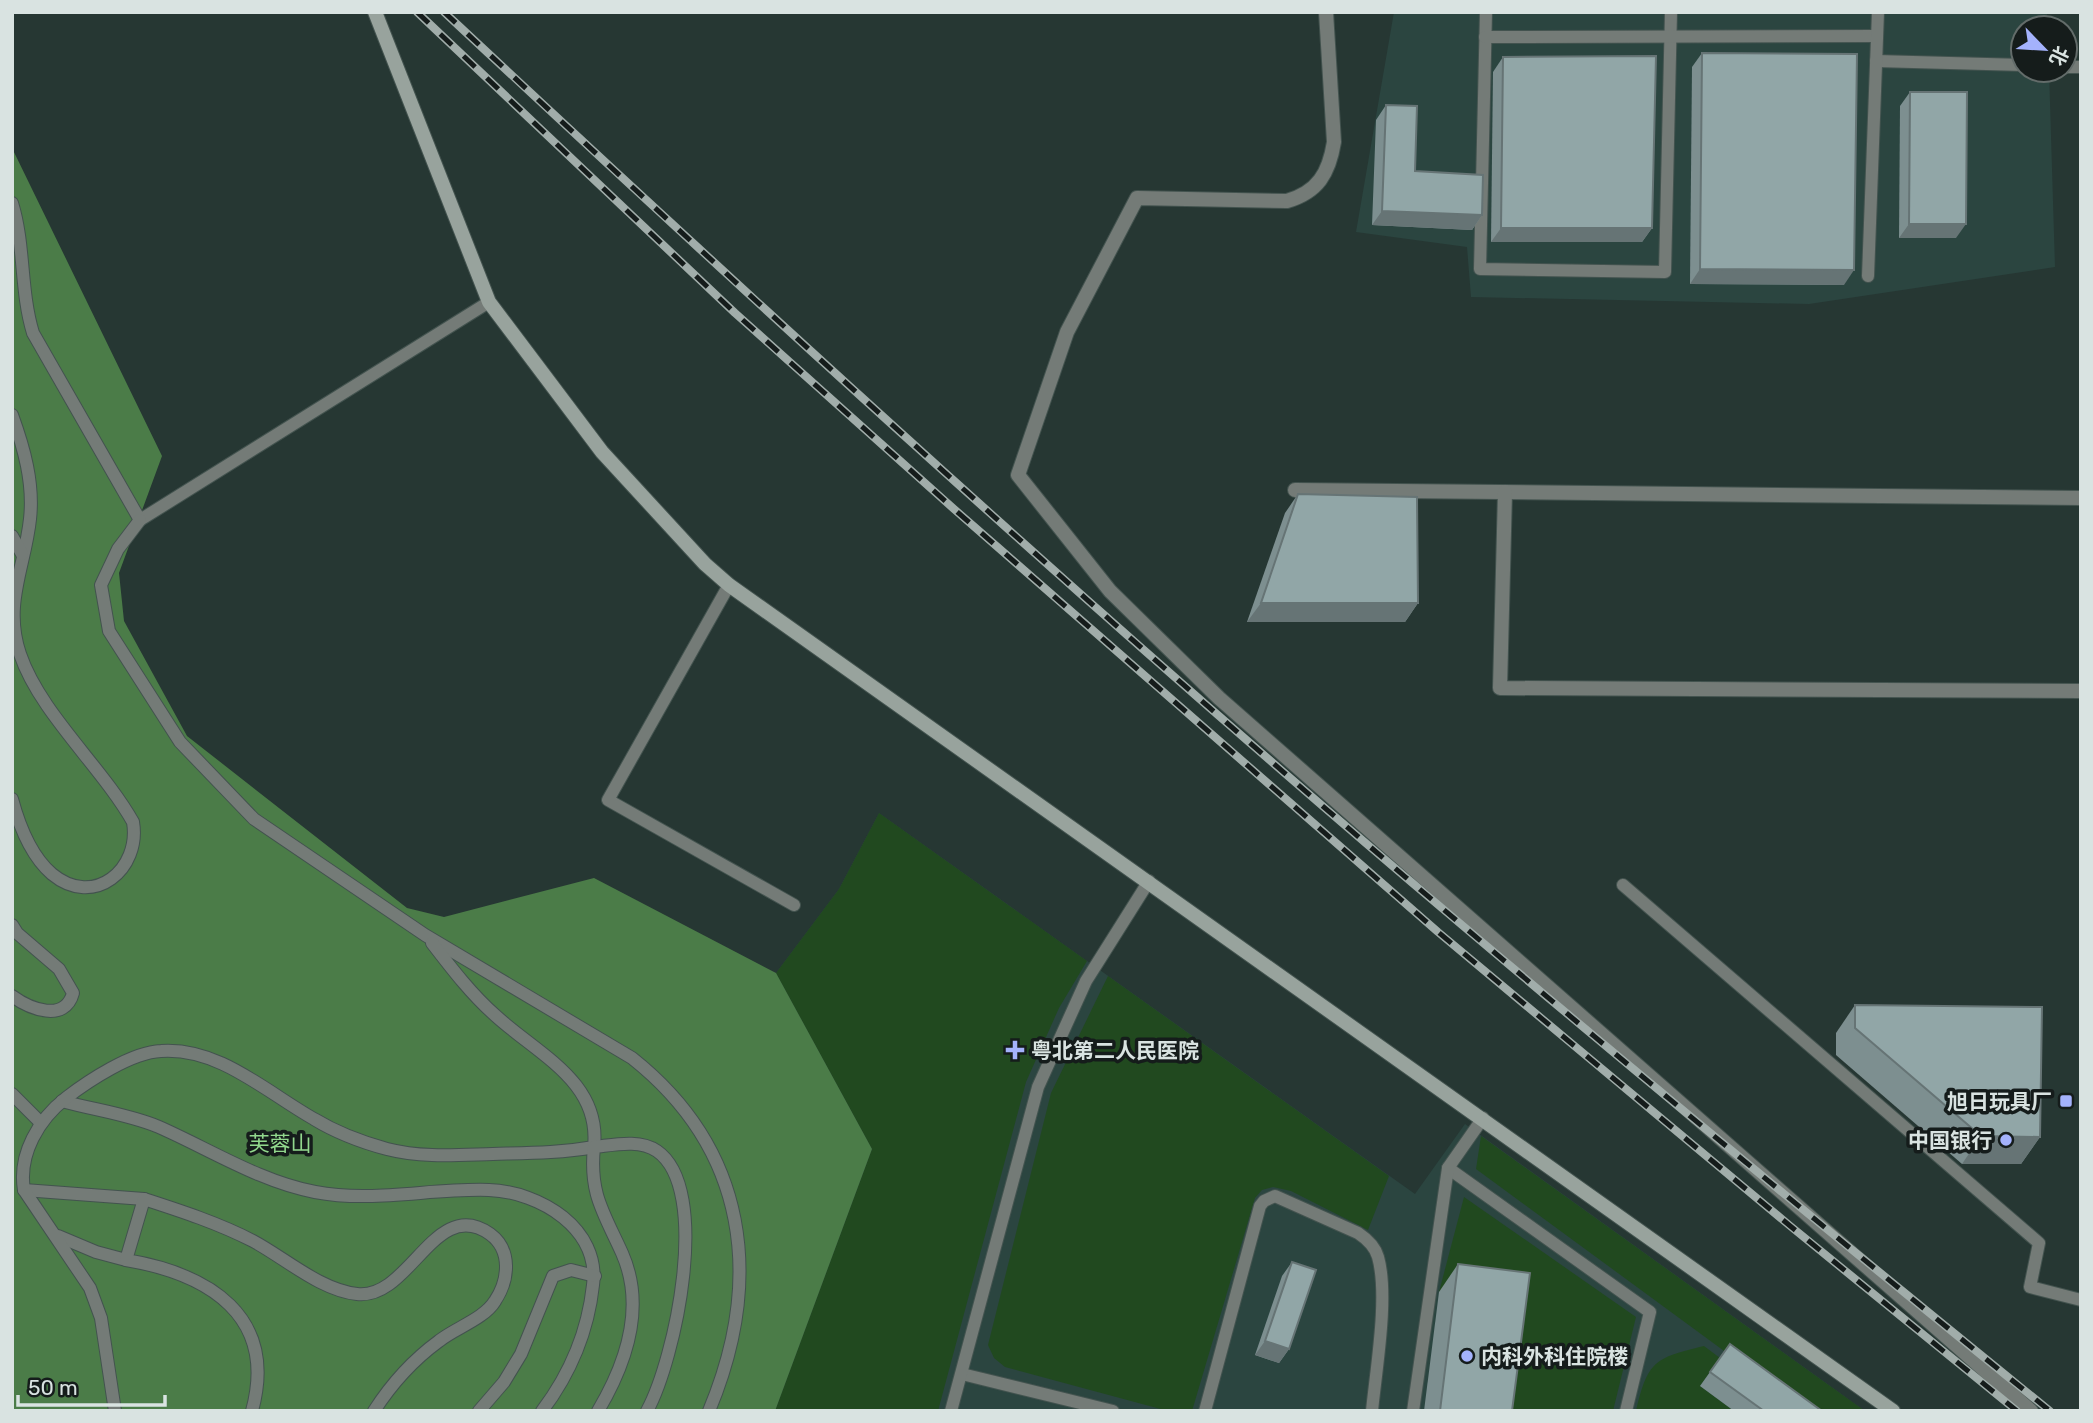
<svg xmlns="http://www.w3.org/2000/svg" width="2093" height="1423" viewBox="0 0 2093 1423" font-family="Rubik,'Noto Sans SC',sans-serif">
<style>
.built{fill:#2b4540}
.green{fill:#21491f}
.forest{fill:#4b7c48}
.lines{fill:none;stroke-linecap:round;stroke-linejoin:round}
.lane-casing{stroke:#43534f;stroke-width:14}
.street-casing{stroke:#43534f;stroke-width:16}
.secondary-casing{stroke:#43534f;stroke-width:16}
.lane{stroke:#747b77;stroke-width:12}
.street{stroke:#747b77;stroke-width:14}
.secondary{stroke:#98a39d;stroke-width:14}
.rail-casing{stroke:#a1adaa;stroke-width:8}
.rail{stroke:#151c1b;stroke-width:5;stroke-dasharray:16;stroke-linecap:butt}
.wall{fill:#7d8f90}
.shaded-wall{fill:#667475}
.building{fill:#91a6a7;stroke:#667475;stroke-width:2}
.poi-dot{fill:#a4b2fc;stroke:#151c1b;stroke-width:2.5}
.labels{text-anchor:middle;dominant-baseline:central;stroke-width:7;stroke-linejoin:round;paint-order:stroke}
.poi-label{font-size:21px;font-weight:bold;fill:#d9e3e1;stroke:#151c1b;text-anchor:start}
.park-label{font-size:21px;fill:#92d88d;stroke:#151c1b}
</style>
<rect width="100%" height="100%" fill="#263733"/>
<g class="built">
<path d="M1394,12h653v16h-24v42h26l6,197 -246,37 -338,-7 -4,-50 -111,-15z"/>
<path d="M879,813l536,381 50,-70 400,287h-1090l97,-262 -96,-176 63,-84z"/>
</g>
<g class="green">
<path d="M879,813l208,148 -28,47 -33,74 -88,329h-163l97,-262 -96,-176 63,-84z"/>
<path d="M1108,976l281,200 -21,54 -77,-39 -18,-4 -11,3 -7,8 -63,213h-24l-163,-44 -11,-9 -6,-13 63,-252z"/>
<path d="M1481,1136l384,275h-59l-330,-242z"/>
<path d="M1464,1197l172,120 -23,94h-116l-58,-119z"/>
<path d="M1704,1346l16,12 -20,28 34,25h-98c12,-50 18,-53 68,-65z"/>
</g>
<path class="forest" d="M12,148l150,308 -43,117 5,48 63,115 220,172 37,9 150,-39 182,95 96,176 -97,262h-763z"/>
<g class="lines">
<defs>
<g id="lane">
<path d="M1486,12l-6,257 185,3 6,-260"/>
<path d="M1485,37l392,-1"/>
<path d="M1876,61l147,4"/>
<path d="M2065,67h16"/>
<path d="M12,203c13,42 8,87 21,130l107,187 349,-218"/>
<path d="M1868,276l10,-264"/>
<path d="M12,415c12,33 22,68 18,104 -5,48 -27,85 -10,135 20,59 82,113 113,168 8,47 -39,87 -81,52 -21,-18 -33,-49 -40,-75"/>
<path d="M140,520l-22,29 -17,36 8,46 71,111 74,77 171,116 207,123c116,92 132,221 77,353"/>
<path d="M12,536l10,18"/>
<path d="M729,585l-121,215 186,105"/>
<path d="M1623,885l416,358 -9,44 51,13"/>
<path d="M12,925l5,8 42,36 14,24c-8,30 -43,16 -61,3"/>
<path d="M12,1094l28,28"/>
<path d="M62,1101c32,9 66,13 97,26 50,22 102,55 156,65 58,11 116,-4 174,-2 52,2 111,39 104,95 -5,46 -23,89 -51,126"/>
<path d="M1448,1168l202,144 -24,99"/>
<path d="M24,1190l120,9"/>
<path d="M58,1236l38,16 30,8"/>
<path d="M962,1374l151,37"/>
<path d="M115,1411l-14,-93 -11,-30 -66,-98c-6,-36 15,-71 42,-92 22,-17 66,-46 95,-47 58,-4 105,41 153,68 23,14 47,23 73,30 35,9 70,6 106,5 34,-1 67,-1 101,-7 7,-65 -55,-92 -98,-131 -24,-21 -44,-47 -64,-73"/>
<path d="M252,1411c26,-95 -43,-137 -126,-151l18,-61c37,12 74,24 109,42 32,17 67,49 104,53 53,6 78,-99 133,-60 22,16 19,46 5,67 -11,18 -40,27 -56,40 -26,19 -47,42 -65,70"/>
<path d="M479,1411l25,-29 17,-28 32,-78 18,-6 24,6"/>
<path d="M598,1411c28,-47 48,-104 24,-158 -18,-40 -33,-59 -28,-106 20,-2 45,-8 63,4 55,38 18,209 -10,260"/>
<path d="M951,1411l87,-324 48,-106 63,-100"/>
<path d="M1205,1411l55,-205 4,-5 11,-5 83,37c9,6 17,13 20,24 11,39 -2,112 -6,154"/>
<path d="M1413,1411l35,-243 35,-50"/>
</g>
<g id="street">
<path d="M1326,12l8,130c-5,31 -16,50 -47,59l-150,-3 -70,134 -49,143 92,116 109,107 812,713"/>
<path d="M1295,490l786,8"/>
<path d="M1505,492l-5,196 581,3"/>
</g>
<path id="secondary" d="M375,12l114,290 113,150 103,112 24,21 1164,826"/>
</defs>
<use href="#lane" class="lane-casing"/>
<use href="#street" class="street-casing"/>
<use href="#secondary" class="secondary-casing"/>
<use href="#lane" class="lane"/>
<use href="#street" class="street"/>
<use href="#secondary" class="secondary"/>
<defs>
<g id="rail">
<path d="M417,12l318,301 219,196 484,423 351,293 228,186"/>
<path d="M444,12c331,309 666,615 1012,908 196,166 394,329 594,491"/>
</g>
</defs>
<use href="#rail" class="rail-casing"/>
<use href="#rail" class="rail"/>
</g>
<g class="wall">
<path d="M1702,53l142,232 -154,-1 2,-217z"/>
<path d="M1503,57l149,171 -10,14h-151l2,-170z"/>
<path d="M1910,92l46,146h-57l1,-132z"/>
<path d="M1386,105l29,66 67,44 -10,15 -100,-5 4,-105z"/>
<path d="M1298,494l120,109 -13,19h-158l38,-109z"/>
<path d="M1855,1005l185,132 -19,27h-59l-126,-109v-22z"/>
<path d="M1292,1262l-3,87 -10,14 -24,-8 27,-79z"/>
<path d="M1458,1264l54,147h-88l15,-119z"/>
<path d="M1730,1344l92,67h-88l-34,-25z"/>
</g>
<g class="shaded-wall">
<path d="M1382,211l100,4 -10,15 -100,-5z"/>
<path d="M1909,224h57l-10,14h-57z"/>
<path d="M1501,228h151l-10,14h-151z"/>
<path d="M1700,269l154,1 -10,15 -154,-1z"/>
<path d="M1261,603h157l-13,19h-158z"/>
<path d="M1981,1136l59,1 -19,27h-59z"/>
<path d="M1265,1341l24,8 -10,14 -24,-8z"/>
</g>
<g class="building">
<path d="M1702,53l155,1 -3,216 -154,-1z"/>
<path d="M1656,56l-4,172h-151l2,-171z"/>
<path d="M1910,92h57l-1,132h-57z"/>
<path d="M1386,105l31,1 -2,65 68,4 -1,40 -100,-4z"/>
<path d="M1298,494l119,3 1,106h-157z"/>
<path d="M1855,1005l187,2 -2,130 -59,-1 -126,-108z"/>
<path d="M1292,1262l24,8 -27,79 -24,-8z"/>
<path d="M1458,1264l72,9 -18,138h-72z"/>
<path d="M1730,1344l92,67h-58l-54,-39z"/>
</g>
<g class="poi-dot">
<path d="M1011.5 1039.5h7v7h7v7h-7v7h-7v-7h-7v-7h7z"/>
<rect x="2059" y="1094" width="14" height="14" rx="3.5"/>
<circle cx="2006" cy="1140" r="7"/>
<circle cx="1467" cy="1356" r="7"/>
</g>
<g class="labels">
<g class="poi-label">
<text x="1031" y="1050">粤北第二人民医院</text>
<text x="2052" y="1101" text-anchor="end">旭日玩具厂</text>
<text x="1992" y="1140" text-anchor="end">中国银行</text>
<text x="1481" y="1356">内科外科住院楼</text>
</g>
<g class="park-label">
<text x="280" y="1143">芙蓉山</text>
</g>
</g>
<rect width="2093" height="1423" fill="none" stroke="#d9e3e1" stroke-width="28"/>
<g transform="translate(2044 49) rotate(115)"><circle r="33" fill="#151c1b" stroke="#636c6a" stroke-width="2"/>
<path d="M0-5L12 26L0 18L-12 26Z" fill="#a4b2fc"/>
<text y="-10" font-size="19" font-weight="bold" text-anchor="middle" fill="#d9e3e1">北</text>
</g>
<path d="M18 1395v10h147v-10" fill="none" stroke="#d9e3e1" stroke-width="3.5"/>
<text x="28" y="1395" font-size="21" fill="#d9e3e1" stroke="#151c1b" stroke-width="5" paint-order="stroke">50 m</text>
</svg>
